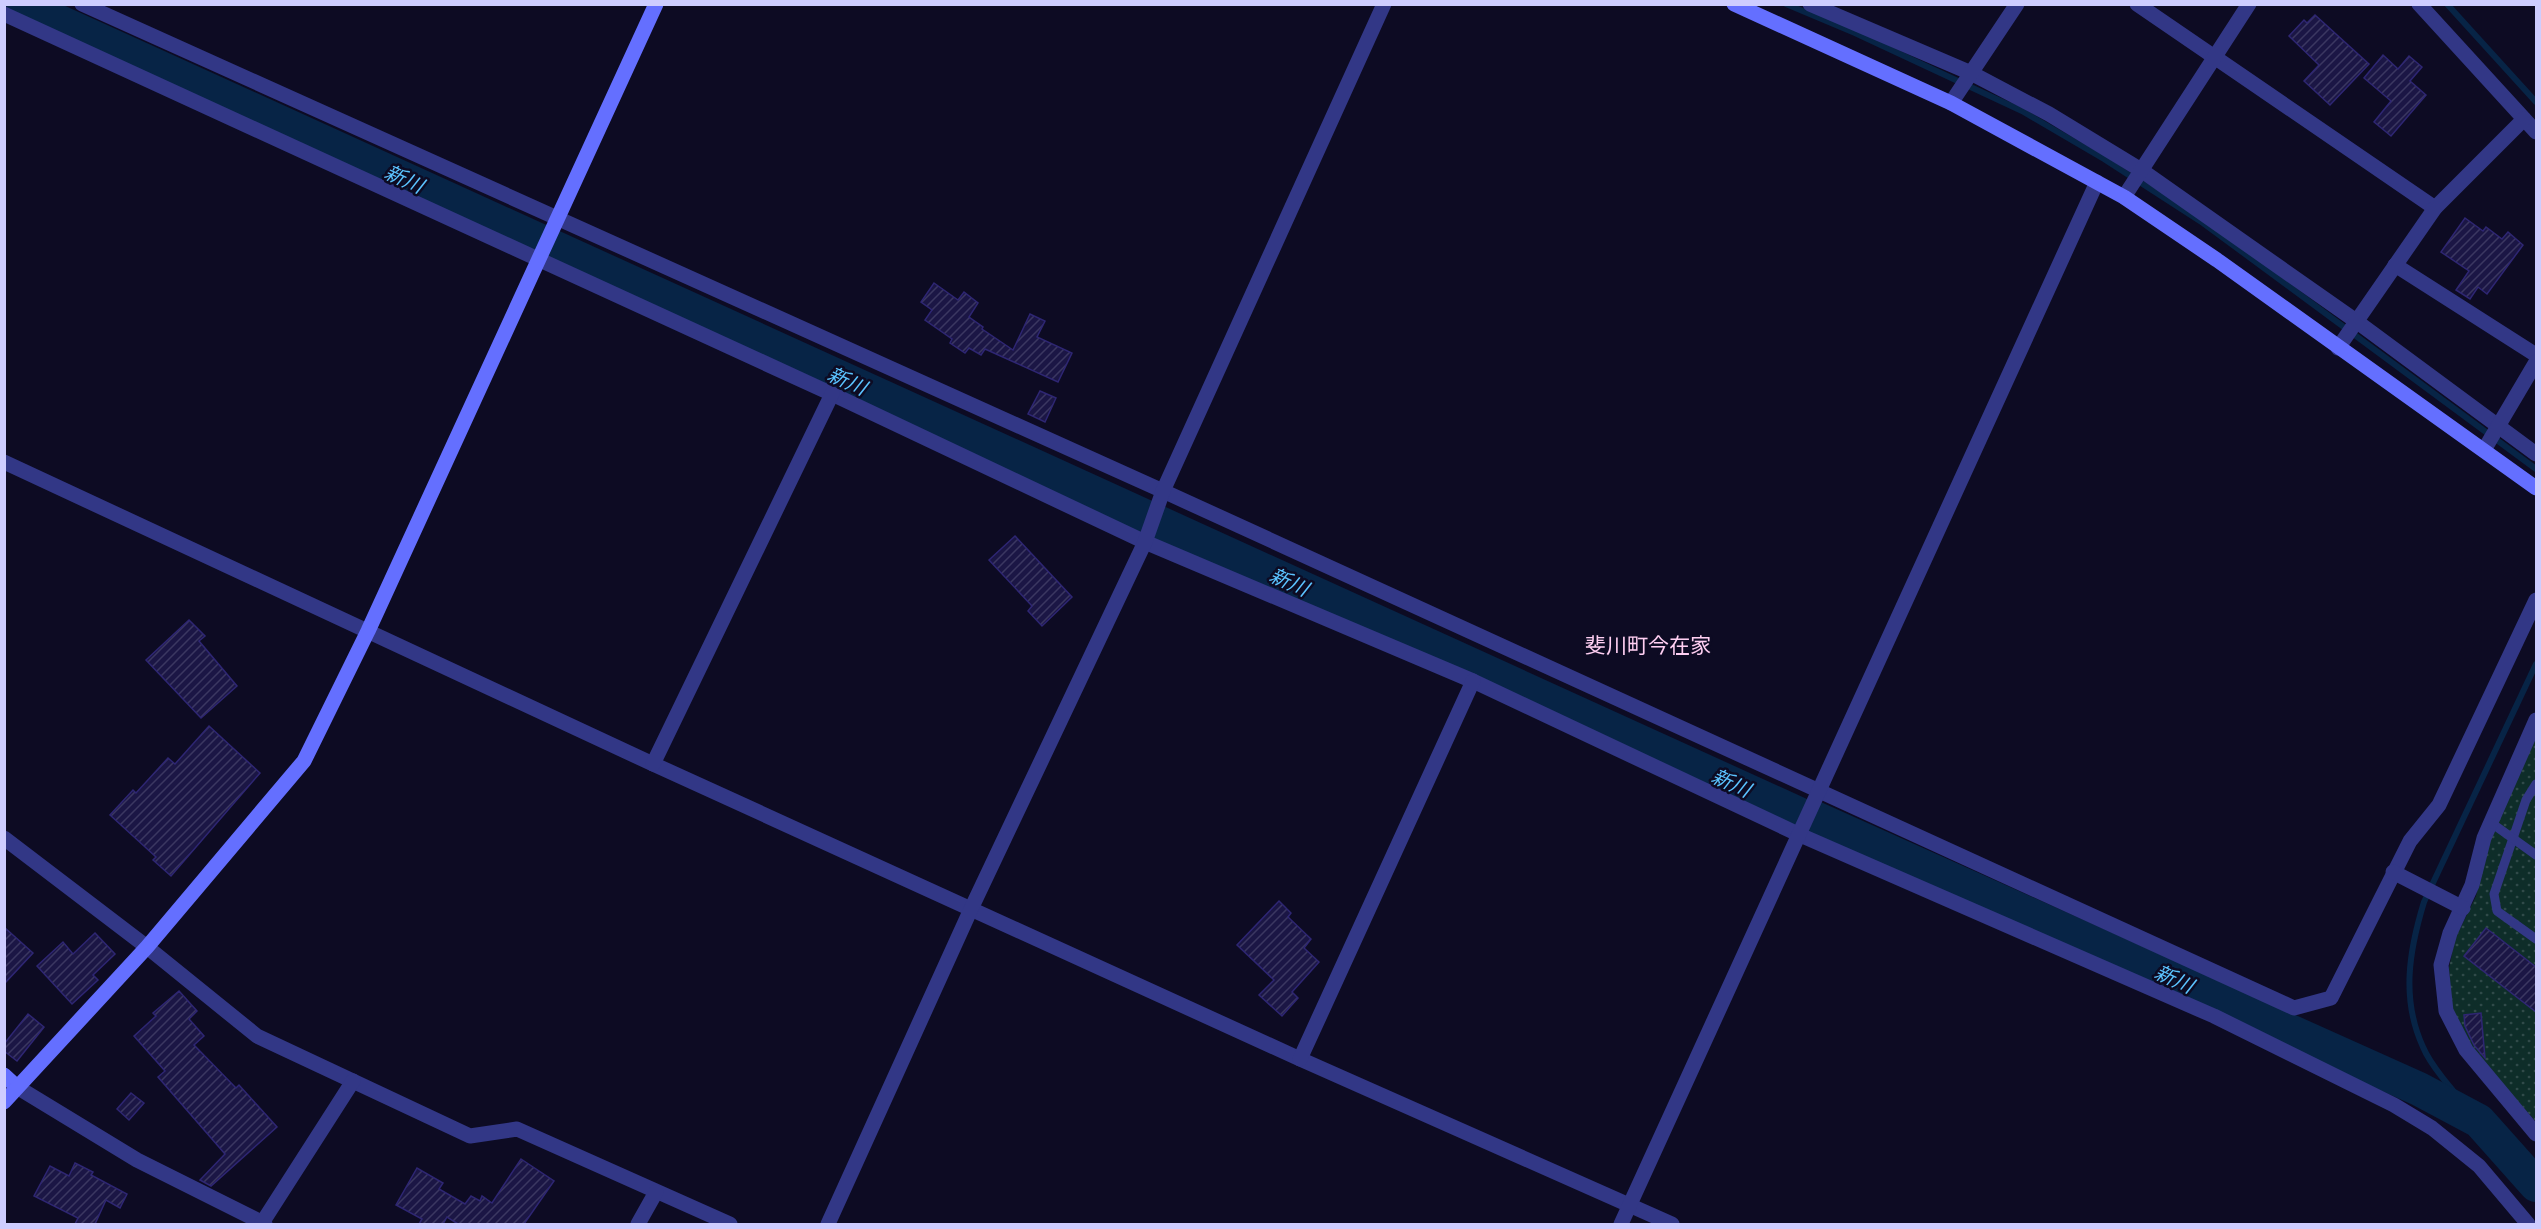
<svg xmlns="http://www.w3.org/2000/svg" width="2541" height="1229" viewBox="0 0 2541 1229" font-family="'PT Sans','Noto Sans JP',sans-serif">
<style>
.park{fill:url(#park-dots)}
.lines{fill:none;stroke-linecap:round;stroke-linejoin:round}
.stream{stroke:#072446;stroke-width:6}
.river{stroke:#072446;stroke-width:34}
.building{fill:url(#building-hatch);stroke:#2e2673;stroke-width:1.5}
.lane{stroke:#323786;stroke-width:9}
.street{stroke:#323786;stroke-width:15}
.secondary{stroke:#646fff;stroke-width:15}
.labels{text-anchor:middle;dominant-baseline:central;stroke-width:5;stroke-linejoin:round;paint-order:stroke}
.water-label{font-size:20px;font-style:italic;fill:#5bc3ff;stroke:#0d0b23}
.quarter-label{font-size:21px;fill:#ffcff2;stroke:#0d0b23}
</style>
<defs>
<pattern id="park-dots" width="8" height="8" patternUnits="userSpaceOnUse" patternTransform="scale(1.5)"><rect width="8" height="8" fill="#0e2d29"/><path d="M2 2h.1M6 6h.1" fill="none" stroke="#304a49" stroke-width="1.8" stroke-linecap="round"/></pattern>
<pattern id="building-hatch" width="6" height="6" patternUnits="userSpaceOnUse" patternTransform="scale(1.5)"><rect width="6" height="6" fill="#1b1645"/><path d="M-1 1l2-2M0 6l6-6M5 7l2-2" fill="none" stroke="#3b3761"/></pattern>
</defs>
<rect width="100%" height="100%" fill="#0d0b23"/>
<path class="park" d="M2536,735v387l-55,-62 -19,-30 -11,-22 -2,-40 6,-29 21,-43 12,-50z"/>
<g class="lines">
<g class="stream">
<path d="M1786,4l69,29 167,78 82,48 99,64 333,246"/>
<path d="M2447,4l89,98"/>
<path d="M2479,1121c-16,-19 -47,-52 -56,-74 -22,-48 -14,-96 1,-145l112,-238"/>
</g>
<path class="river" d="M20,4l1792,816 3,-2 604,271 60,32 57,64"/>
</g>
<g class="building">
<path d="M2315,15l54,49 -39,41 -26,-24 15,-16 -30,-29 15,-16 3,3z"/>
<path d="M2383,55l15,14 11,-13 13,11 -12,14 16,14 -35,41 -17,-14 17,-21 -27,-23z"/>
<path d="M2465,218l18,13 3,-4 16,12 6,-7 15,13 -36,49 -9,-7 -8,12 -14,-9 13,-19 -28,-19z"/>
<path d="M934,283l24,17 6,-8 14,11 -9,14 14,10 -1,2 31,21 17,-36 15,7 -8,16 35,16 -14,29 -73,-33 -4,6 -12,-7 -4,5 -15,-10 2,-4 -27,-19 7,-10 -11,-8z"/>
<path d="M1040,391l16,7 -11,24 -17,-8z"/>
<path d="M1015,536l57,61 -30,29 -14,-15 4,-5 -43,-46z"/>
<path d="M189,620l16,16 -6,5 38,45 -36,32 -55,-58z"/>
<path d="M209,726l51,47 -89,103 -18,-16 3,-3 -46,-42 23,-25 3,3 32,-35 7,6z"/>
<path d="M1279,901l12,12 -3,4 23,22 -7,9 15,14 -27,30 6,6 -16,18 -23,-21 15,-15 -37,-35z"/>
<path d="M4,927l29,26 -29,31z"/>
<path d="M2486,928l50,39v45l-72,-56z"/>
<path d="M95,933l20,21 -22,21 5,5 -26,24 -35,-38 26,-24 10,12z"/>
<path d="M179,991l18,20 -8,8 15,17 -10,9 42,43 3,-3 38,42 -66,59 -11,-6 25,-26 -67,-77 7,-6 -31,-35 22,-20 -3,-3z"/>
<path d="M2481,1013l4,45 -11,-13 -9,-19 -1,-11z"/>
<path d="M28,1014l16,13 -27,34 -13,-10v-7z"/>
<path d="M131,1093l13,10 -15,17 -12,-11z"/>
<path d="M521,1159l33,22 -30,43h-66l-11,-7 -4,7h-24l3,-5 -26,-14 21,-37 26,15 -4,6 26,15 6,-8 9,5 2,-5 10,7z"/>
<path d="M75,1163l18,9 -2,3 36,19 -7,14 -14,-8 -11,24h-20l3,-6 -44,-22 16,-30 19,10z"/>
</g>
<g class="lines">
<g class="lane">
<path d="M2536,784l-10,16 -32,94 3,17 39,28"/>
<path d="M2490,822l46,33"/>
</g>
<g class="street">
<path d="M82,4l1081,487 1131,517 37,-10 79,-157 29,-36 97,-205"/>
<path d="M1810,4l161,69 78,41 92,56 215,151 180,133"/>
<path d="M2137,4l298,204"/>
<path d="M2419,4l117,128"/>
<path d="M4,14l828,380 313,148 328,139 327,154 414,181 180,89 38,23 47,38 49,58"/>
<path d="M1951,103l66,-99"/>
<path d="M2124,197l125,-193"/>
<path d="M2395,265l141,90"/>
<path d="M2338,348l97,-140 89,-89"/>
<path d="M2484,450l52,-88"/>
<path d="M4,462l649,302 647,295 372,165"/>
<path d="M2536,720l-52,118 -12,47 -22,48 -9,32 5,46 20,39 70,84"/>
<path d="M653,764l179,-370"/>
<path d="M4,838l143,109 110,89 213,100 47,-7 213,95"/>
<path d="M2393,872l70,36"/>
<path d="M1300,1059l173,-378"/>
<path d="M17,1087l120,73 128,64"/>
<path d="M262,1223l91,-142"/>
<path d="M638,1224l18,-32"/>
<path d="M828,1224l143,-315 174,-367 18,-51 221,-487"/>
<path d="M1621,1224l476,-1042"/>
</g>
<g class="secondary">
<path d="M1734,4l217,99 173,94 93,63 319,228"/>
<path d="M4,1075l13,12"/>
<path d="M4,1102l143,-155 157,-186 64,-130 288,-627"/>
</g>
</g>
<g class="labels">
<g class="water-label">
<text transform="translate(404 179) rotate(24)">新川</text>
<text transform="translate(847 381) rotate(24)">新川</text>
<text transform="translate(1289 582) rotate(24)">新川</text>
<text transform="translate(1731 783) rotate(24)">新川</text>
<text transform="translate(2174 979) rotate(24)">新川</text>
</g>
<g class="quarter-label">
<text x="1648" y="645">斐川町今在家</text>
</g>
</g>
<rect width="2541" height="1229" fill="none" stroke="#cecdff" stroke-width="12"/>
</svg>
